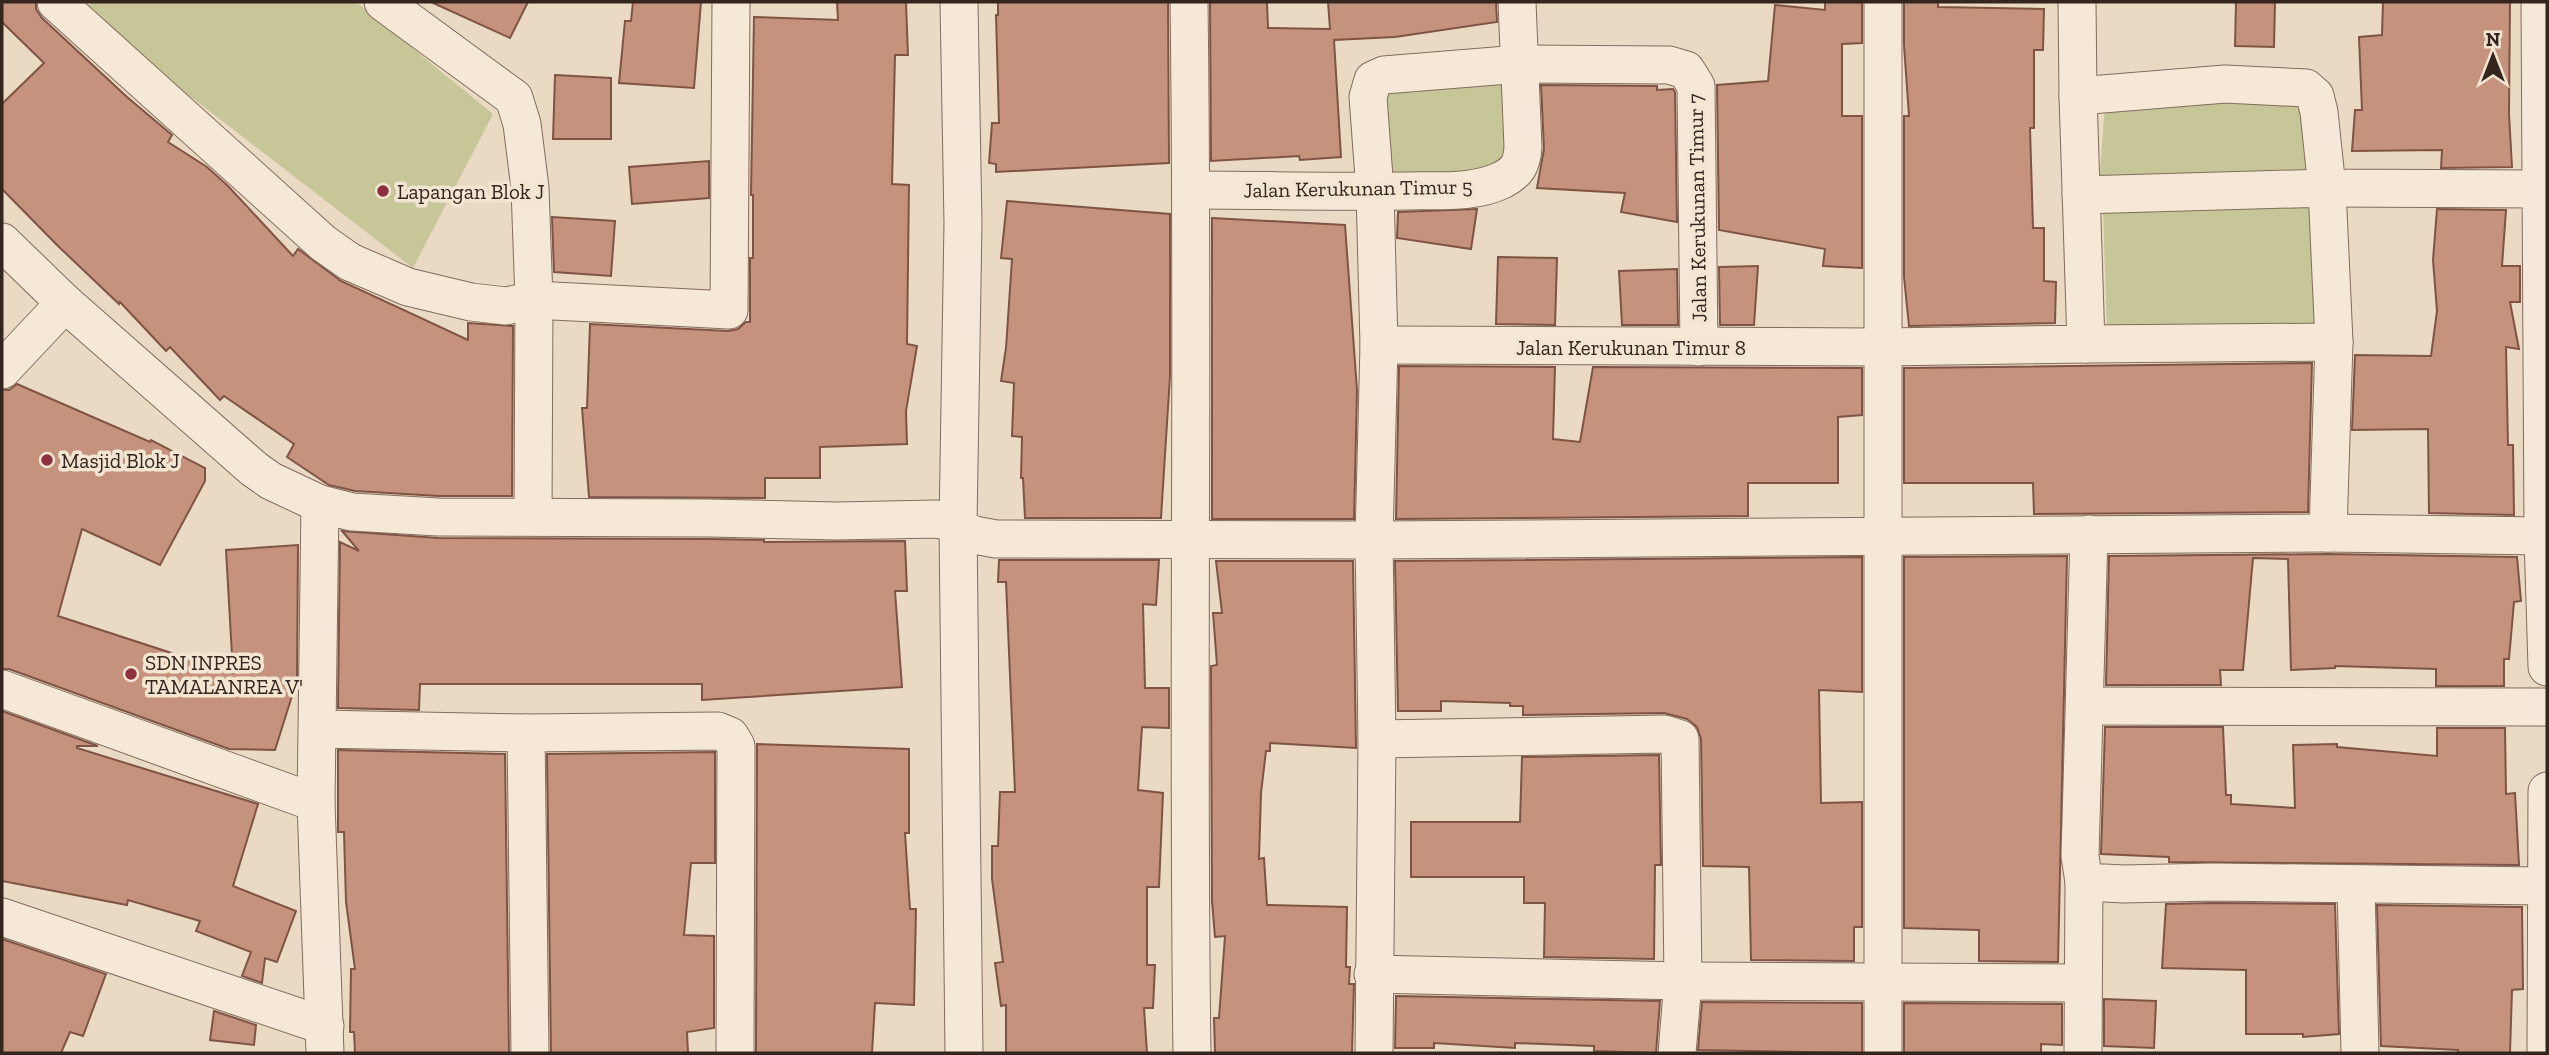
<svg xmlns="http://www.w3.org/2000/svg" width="2549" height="1055" viewBox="0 0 2549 1055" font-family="'Zilla Slab',serif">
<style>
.green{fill:#c6c699}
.building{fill:#c4927d;stroke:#7f5444;stroke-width:2}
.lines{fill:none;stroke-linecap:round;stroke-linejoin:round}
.minor-casing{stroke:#826c5c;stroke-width:39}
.minor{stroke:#f5e8d6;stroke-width:37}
.poi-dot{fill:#8c313d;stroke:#f2e5d2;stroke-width:2.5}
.labels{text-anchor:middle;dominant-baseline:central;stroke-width:7;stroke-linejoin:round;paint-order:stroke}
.street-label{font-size:21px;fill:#34261f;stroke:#f2e5d2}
.poi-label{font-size:21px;fill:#34261f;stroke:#f2e5d2;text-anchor:start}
</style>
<rect width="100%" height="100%" fill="#eadac4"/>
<g class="green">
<path d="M93,2h263l137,112 -80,154 -332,-256z"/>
<path d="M1511,72l3,89 -22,16 -109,7 -5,-96z"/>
<path d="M2303,98l10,84 -214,5 6,-83z"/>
<path d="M2316,200l8,129 -217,2 -4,-122z"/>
</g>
<g class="building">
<path d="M2,2h34v7l6,9 85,79 45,38 -4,7 39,25 21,19 65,70 5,-7 43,32 127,59v-17l45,3 -1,170h-73l-84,-5 -26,-6 -42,-28 7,-13 -70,-48 -4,4 -50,-53 -4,4 -46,-49 -1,2 -61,-58 -56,-57v-85l42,-41 -42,-41z"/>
<path d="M431,2h97l-18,36z"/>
<path d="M633,2h68l-7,86 -75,-5 6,-62h6z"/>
<path d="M837,2h69l2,53h-13l-3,129 17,1 -2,159 10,2 -11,65 1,33 -87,3v31h-55v20l-176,-1 -7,-89h5l3,-84 138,7 10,-2 8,-7h4v-64h3v-63h-2l3,-178 84,3z"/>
<path d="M998,2h170l1,161 -173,9v-8l-7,-1 3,-40h7l-3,-108h2z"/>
<path d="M1210,2h57l1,26 62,1 -2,-27h168l1,20 -102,15 -61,3 7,117 -41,3 -1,-4 -88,5z"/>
<path d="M1825,2h37v41l-20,1v72h20v152l-39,-2 2,-17 -106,-19 -2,-145 51,-4 7,-76 50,5z"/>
<path d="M1904,2h34v5l106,2 -1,41h-9v78h-4l3,100h11v53l12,1 -1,41 -146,3 -5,-49v-161h5l-5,-71z"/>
<path d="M2236,2h39l-1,45 -39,-1z"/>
<path d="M2383,2h127l-1,112 3,53 -71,1 1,-18 -90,1 3,-41h7l-3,-73 23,-2z"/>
<path d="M555,75l56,3v61h-58z"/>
<path d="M1541,85l116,1v4l16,-1 2,3 2,130 -56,-10 4,-19 -88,-5 7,-39z"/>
<path d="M709,161v37l-77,6 -3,-37z"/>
<path d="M1007,201l163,13v162l-9,142h-136l-2,-40h-2l1,-41 -10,-1 2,-53 -13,-2 5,-33 6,-89 -11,-1z"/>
<path d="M1477,209l-6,40 -74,-11 1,-26z"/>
<path d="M2437,209l69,1 -4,56h18v36h-10l9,47 -13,-2 2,98h5l1,70 -85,-2 -1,-84 -76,1 3,-75 76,1 6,-45 -4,-51z"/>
<path d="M552,217l63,4 -4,55 -57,-4z"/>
<path d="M1212,218l133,7 12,165 -3,129h-142z"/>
<path d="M1498,257l59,1 -2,67 -59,-1z"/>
<path d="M1758,266l-4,59h-34l-1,-58z"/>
<path d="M1677,269l1,56h-56l-3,-54z"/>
<path d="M2312,363l-4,149 -274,2 -1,-31h-129v-115z"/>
<path d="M1399,366l156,1 -2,72 27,3 13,-75 269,1v47l-24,2v66h-90v33l-352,3z"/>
<path d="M17,384l133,58 1,-2 54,28v13l-45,84 -78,-36 -24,87 175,57 -7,-123 72,-5 -1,135 -22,70 -46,-1 -220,-80h-7v-279h7z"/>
<path d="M342,531l96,7 271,1 55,1v2l141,-1 2,50h-12l7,96 -200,13v-16h-282l-1,26 -81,-2 2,-166 19,9z"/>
<path d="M2328,554l189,3 4,44 -7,1 -5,57h-5v27h-68v-17l-101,-3v2l-44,2 -3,-111 -35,-1 -10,112h-23l1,15h-115l3,-129z"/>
<path d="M2067,556l-9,406 -79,-1v-31l-75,-2v-371z"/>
<path d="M1862,557v135l-43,-2 2,113 41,-1v125h-8v34l-103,-1 -2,-93 -46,-1 -2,-127 -4,-12 -10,-8 -23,-6 -141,2v-9h-13v-3l-69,-2v10h-43l-3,-150z"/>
<path d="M999,560h160l-3,45 -13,-1 2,84h24v40l-27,-1 -4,63 25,3 -4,94h-12v78h8l-2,43h-9l3,45h-141v-48l-5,1 -6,-43 8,-1 -11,-83v-33h6l2,-54h15l-9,-210h-8z"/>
<path d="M1216,561h137l3,187 -86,-5v8h-4l-5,42 -2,66 5,-1 3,47 80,2 -1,60h4l-1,17h5l-2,69h-137l-1,-35h5l6,-82 -10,1 -3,-36 -1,-235 6,-1 -4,-52h9z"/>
<path d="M2,711l96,35h-21v2l181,56 -25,82 63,25 -19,51 -12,-4 -3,25 -20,-7 9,-24 -55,-21 4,-10 -72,-21 -1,5 -125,-24z"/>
<path d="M2105,727h118l3,68h5v9l64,4 -2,-63 44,-1v3l100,9v-28h68l1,66 9,-1 4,72 -350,-3v-5l-68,-3z"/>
<path d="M757,744l152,5v84h-4l5,76h6l-2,96 -39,-2 -3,50h-116z"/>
<path d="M338,750l167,4 4,299h-154l-1,-21h-4l1,-63h4l-9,-67 -2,-70h-6z"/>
<path d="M715,752v111h-24l-7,72 30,1v92l-27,4 1,21h-137l-4,-299z"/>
<path d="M1659,755l2,110h-6l-1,94 -110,-2 1,-54h-21v-26h-113v-55h109l2,-65z"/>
<path d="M2213,903l122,1 4,130 -36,3v-3h-57v-64l-84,-2 4,-64z"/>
<path d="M2377,905l145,2 1,82 -11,1 -2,63h-52v-3l-77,-4z"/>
<path d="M2,939l104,35 -23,62 -13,-4 -9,21h-59z"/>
<path d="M1396,996l264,5 -4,52 -62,-2v-5l-79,-3v5l-81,-5v5h-39z"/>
<path d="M2104,999l52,2 -2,47 -50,-2z"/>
<path d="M1702,1002l160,1v50l-164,-3z"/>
<path d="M1904,1003l158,1v41l-21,-1v9h-137z"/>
<path d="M214,1011l42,14 -2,20 -44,-5z"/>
</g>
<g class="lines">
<defs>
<g id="minor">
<path d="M56,2l267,241 27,19 58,25 63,15 35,4 28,-6 -4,-112 -8,-64 -8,-26 -131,-96"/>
<path d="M959,2l4,221 -5,303 6,527"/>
<path d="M1189,2c5,350 -2,701 3,1051"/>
<path d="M1883,2v1051"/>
<path d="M2077,2l1,94"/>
<path d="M2540,2l3,534 4,131"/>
<path d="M1192,190c71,0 143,2 214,1 31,-1 67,3 96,-11 15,-8 20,-15 21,-33l-6,-145"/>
<path d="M2081,195l246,-7 7,154 -248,2"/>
<path d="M2,242l63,61 189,166 17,12 49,23 32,8 86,5 271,1 128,3 99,-2 11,2 27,14 22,4 378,1 954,-7 215,3"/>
<path d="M1379,345l504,2 203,-3 -8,-248 147,-12 81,4 9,8 4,16 8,76 220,1"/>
<path d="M2,370l63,-67"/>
<path d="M320,504l-4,299 9,250"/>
<path d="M533,516l1,-216 195,10 2,-308"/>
<path d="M2328,533l6,-191"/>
<path d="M2089,534l-9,322 4,26 40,2 89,-2 334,4"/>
<path d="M2,689l314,114"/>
<path d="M2086,706l461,1"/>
<path d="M318,729l208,4 192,-2 12,5 6,10 -1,307"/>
<path d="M526,733l4,320"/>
<path d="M1377,739l287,-5 16,5 3,242 -6,72"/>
<path d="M2356,885l4,168"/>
<path d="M2,917l323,109"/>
<path d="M1373,974l310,7 399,2"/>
<path d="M1374,1053l3,-314 -3,-199 5,-195 -4,-154 -7,-94 5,-17 11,-5 136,-11 149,1 17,5 10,16 3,261"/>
<path d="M2083,1053l1,-171"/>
<path d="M2546,1053l1,-262"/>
</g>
</defs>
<use href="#minor" class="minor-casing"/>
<use href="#minor" class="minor"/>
</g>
<g class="poi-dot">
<circle cx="383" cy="191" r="7"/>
<circle cx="47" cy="460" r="7"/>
<circle cx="131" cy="674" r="7"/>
</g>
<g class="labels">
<g class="street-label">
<text transform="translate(1358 188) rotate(-1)">Jalan Kerukunan Timur 5</text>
<text transform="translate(1697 208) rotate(-91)">Jalan Kerukunan Timur 7</text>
<text x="1631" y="347">Jalan Kerukunan Timur 8</text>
</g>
<g class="poi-label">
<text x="397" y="191">Lapangan Blok J</text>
<text x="61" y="460">Masjid Blok J</text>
<text x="145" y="662">SDN INPRES<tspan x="145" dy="24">TAMALANREA V'</tspan></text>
</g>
</g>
<rect width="2549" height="1055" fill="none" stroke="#34261f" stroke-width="7"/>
<g transform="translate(2493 56)" stroke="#f2e5d2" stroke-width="5" paint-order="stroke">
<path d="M0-5L12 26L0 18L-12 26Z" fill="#34261f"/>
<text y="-10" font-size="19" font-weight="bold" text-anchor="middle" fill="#34261f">N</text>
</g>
</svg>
